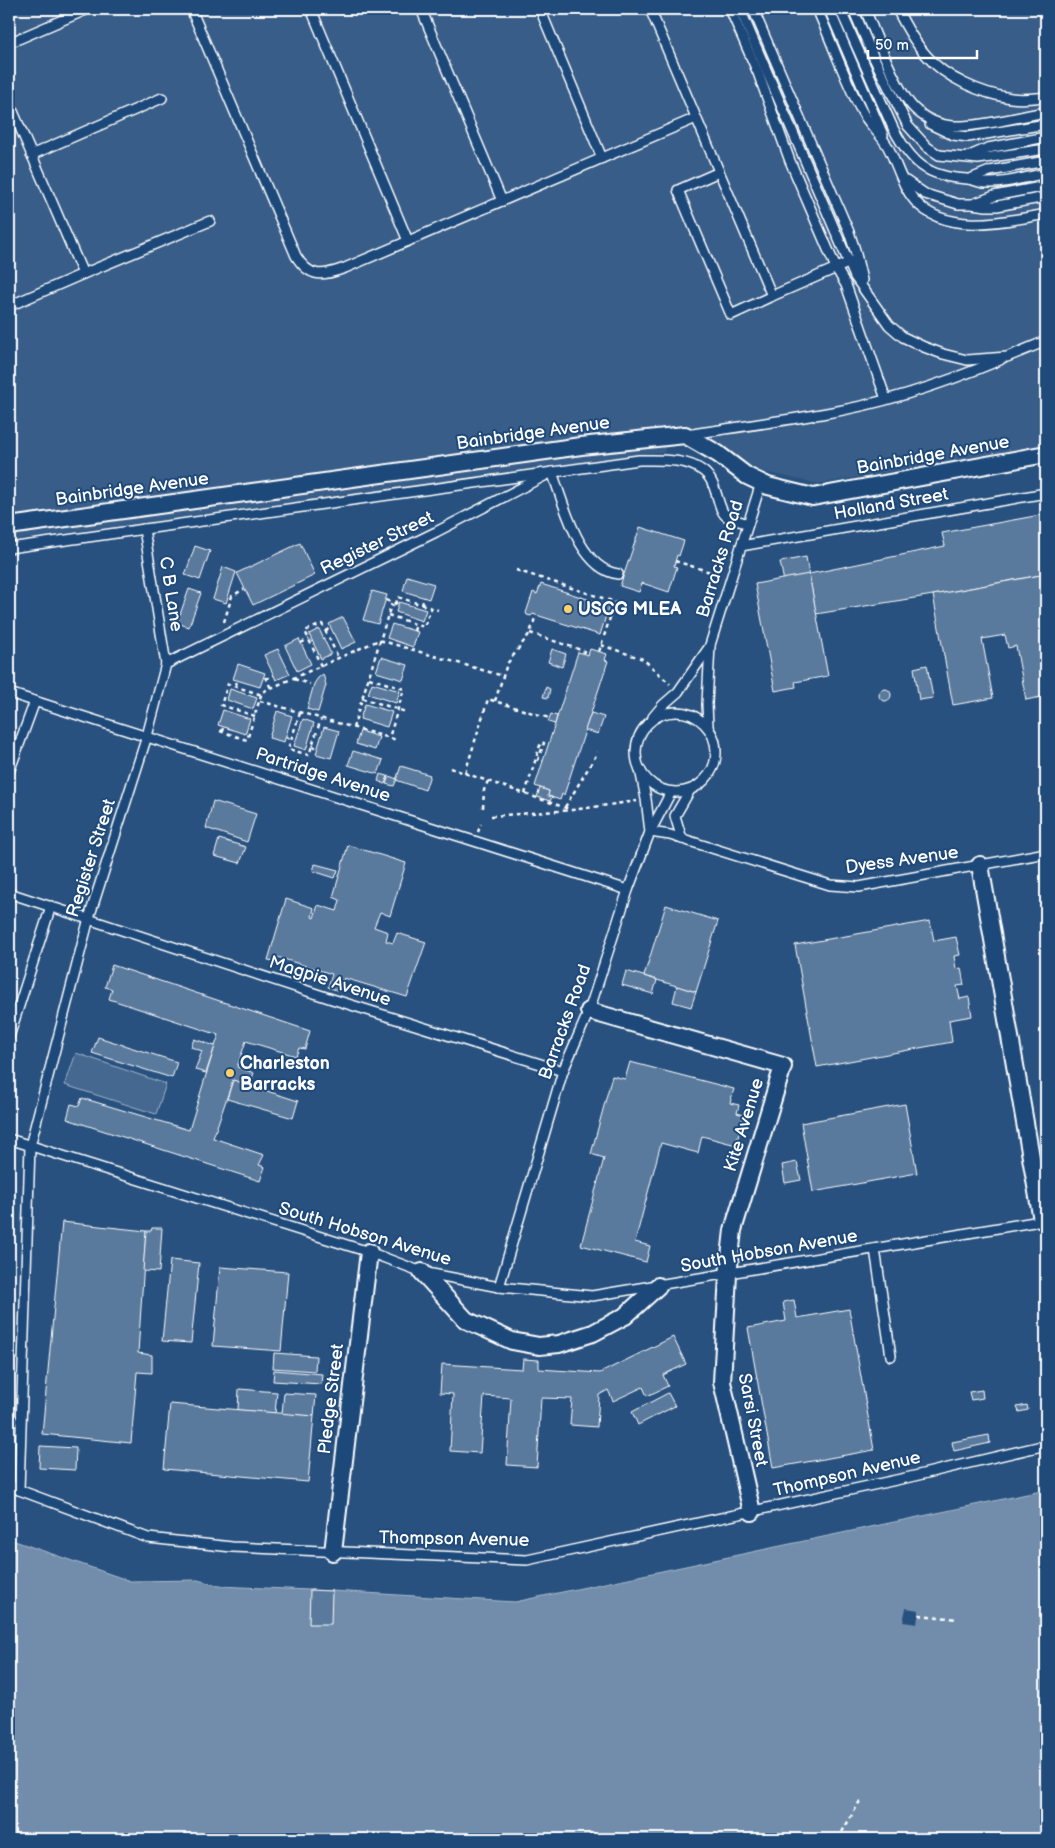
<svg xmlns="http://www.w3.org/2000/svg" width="1055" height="1848" viewBox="0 0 1055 1848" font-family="'Balsamiq Sans',sans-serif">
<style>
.built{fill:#375d88}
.green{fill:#446890;stroke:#a2b4c8}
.water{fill:#718dab;stroke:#aabbcd}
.pier{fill:#28517f}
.building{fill:#5a7a9d;stroke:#fff}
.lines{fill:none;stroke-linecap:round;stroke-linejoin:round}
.service-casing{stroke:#fff;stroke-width:12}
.minor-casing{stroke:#fff;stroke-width:20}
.path{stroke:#fff;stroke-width:2.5;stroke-dasharray:4 4;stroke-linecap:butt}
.service{stroke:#1f4a7a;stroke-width:9}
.minor{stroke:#1f4a7a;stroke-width:16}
.poi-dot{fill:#ffd166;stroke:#1f4a7a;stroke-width:2}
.labels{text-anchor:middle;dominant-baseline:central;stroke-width:4;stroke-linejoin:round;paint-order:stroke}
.street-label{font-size:18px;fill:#fff;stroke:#1f4a7a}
.poi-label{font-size:18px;font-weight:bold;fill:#fff;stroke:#1f4a7a;text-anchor:start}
</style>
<rect width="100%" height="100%" fill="#28517f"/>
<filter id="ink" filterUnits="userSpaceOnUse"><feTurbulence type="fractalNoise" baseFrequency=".02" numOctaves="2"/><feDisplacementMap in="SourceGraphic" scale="10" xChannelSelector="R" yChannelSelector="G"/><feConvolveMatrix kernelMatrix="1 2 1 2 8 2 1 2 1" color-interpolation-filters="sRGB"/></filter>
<g filter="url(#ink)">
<path class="built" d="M9,9h1037v435l-227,40 -55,-12 -93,-44 -7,25h-15l-640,88z"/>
<path class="green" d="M76,1053l90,31 -10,30 -91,-29z"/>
<path class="water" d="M1046,1490v349h-1037v-300l121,42 68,-1 21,6 113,5 183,11z"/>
<path class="pier" d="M906,1608l13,2 -2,14 -14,-2z"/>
<g class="building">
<path d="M1046,514v60l-113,21 -117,19 -7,-40 136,-28 -3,-13z"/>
<path d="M640,527l44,14 -5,15 -2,-1 -3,11 3,1 -8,25 -27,-9 -3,9 -19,-6z"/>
<path d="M300,543l15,32 -62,30 -16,-32z"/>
<path d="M195,546l15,5 -10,29 -15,-5z"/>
<path d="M806,557l4,25 -25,4 -5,-24z"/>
<path d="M223,567l13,5 -10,31 -13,-4z"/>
<path d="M809,574l19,102 -33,6 1,5 -21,4 -20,-107z"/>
<path d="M1046,574v122l-20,4 -10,-54 -8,2 -3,-13 -23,4 11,59 -40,7 -20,-110z"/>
<path d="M407,576l27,8 -5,15 -26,-8z"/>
<path d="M541,584l68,22 -9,29 -67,-21 -2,2 -4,-1 -1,-2 7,-21 4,2z"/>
<path d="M189,589l12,4 -12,34 -12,-4z"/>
<path d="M372,591l15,4 -9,29 -15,-4z"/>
<path d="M399,602l27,8 -4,11 -26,-9z"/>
<path d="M343,617l13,25 -15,7 -12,-25z"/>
<path d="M392,624l26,8 -5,15 -26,-9z"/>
<path d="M319,629l12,25 -10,5 -12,-25z"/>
<path d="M299,639l12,25 -14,7 -12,-25z"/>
<path d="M278,649l12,25 -14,6 -12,-25z"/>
<path d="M552,649l14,5 -4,13 -14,-5z"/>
<path d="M590,649l17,5 -2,6 3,1 -44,134 -2,-1 -2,6 -12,-4 1,-5 -14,-5 43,-134 10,3z"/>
<path d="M381,657l27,8 -5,15 -27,-8z"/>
<path d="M238,664l27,9 -5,14 -27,-8z"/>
<path d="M927,665l6,33 -14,2 -5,-32z"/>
<path d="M323,674l3,11 -8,27 -11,-3 7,-25 4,-6z"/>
<path d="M372,683l28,8 -4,12 -28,-9z"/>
<path d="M546,687l4,2 -2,9 -5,-1z"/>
<circle cx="885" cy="695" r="6"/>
<path d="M230,689l27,9 -4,11 -26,-9z"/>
<path d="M365,704l27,8 -5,15 -27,-8z"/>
<path d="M223,710l27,9 -5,15 -27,-9z"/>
<path d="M277,711l15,5 -8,26 -15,-4z"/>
<path d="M591,713l13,4 -6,17 -13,-4z"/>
<path d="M551,714l6,2 -2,8 -7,-2z"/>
<path d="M303,719l11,4 -8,27 -12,-4z"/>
<path d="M324,727l15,4 -8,27 -15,-4z"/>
<path d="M360,731l19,6 -4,13 -19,-6z"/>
<path d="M353,751l30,9 -5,14 -30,-9z"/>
<path d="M401,766l29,9 -5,15 -29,-10z"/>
<path d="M380,774l8,2 -3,8 -7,-3z"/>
<path d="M389,776l8,3 -3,7 -8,-2z"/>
<path d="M540,788l9,3 -1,5 4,1 -2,4 -13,-4z"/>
<path d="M213,801l43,13 -9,28 -41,-14z"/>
<path d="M219,839l27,8 -6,16 -26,-7z"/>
<path d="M348,845l58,18 -16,53 -10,-4 -6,15 14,5 -2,9 7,2 4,-10 29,9 -19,55 -63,-19 -5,13 -11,-4 4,-13 -55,-17 -2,4 -7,-1 18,-61 28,9 -2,9 2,1 4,-13 19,6 3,-11 -7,-3z"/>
<path d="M315,864l23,6 -3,8 -22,-7z"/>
<path d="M666,905l52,16 -22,71 -52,-16z"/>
<path d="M930,921l4,20 22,-4 4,18 -6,1 2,13 5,-1 3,17 -7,1 3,13 9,-2 3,19 -23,4 3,22 -135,25 -22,-122z"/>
<path d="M112,965l198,66 -5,18 -6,-1 -3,8 -50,-15 -9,26 17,6 -5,13 -16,-6 -20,58 51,17 -5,10 6,2 -5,14 -193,-62 4,-15 8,2 3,-8 107,32 26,-84 4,-11 -110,-36 3,-10 -7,-2z"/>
<path d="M1046,966v16h-1l-3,-15z"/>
<path d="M626,971l31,9 -4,14 -31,-9z"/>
<path d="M677,986l19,6 -5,15 -18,-5z"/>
<path d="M98,1037l79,25 -5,16 -80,-25z"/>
<path d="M194,1039l21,7 -9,27 -11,-3 7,-19 -11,-4z"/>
<path d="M630,1062l104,27 -4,14 9,2 -2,8 7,2 -8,30 -34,-9 -4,17 -37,-10 -26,99 15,4 -4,16 -65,-17 23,-87 -13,-4 21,-78 13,3z"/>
<path d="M233,1080l65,21 -5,17 -66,-19z"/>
<path d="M905,1104l12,69 -104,19 -12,-69z"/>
<path d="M797,1162l4,18 -16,3 -3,-18z"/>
<path d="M62,1222l84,9 -8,122 14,2v18l-15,-1 -6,71 -89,-9z"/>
<path d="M152,1228h10l-3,44 -16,-1 3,-40h5z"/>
<path d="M170,1260l29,3 -8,80 -29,-2z"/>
<path d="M220,1267l68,5 -7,79 -68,-5z"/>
<path d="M794,1300l3,18 52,-9 25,141 -101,18 -25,-140 38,-7 -3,-19z"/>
<path d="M673,1337l13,27 -23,11 5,11 -21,10 -4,-9 -30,14 -5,-11 -9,5 -2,32 -27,-2 2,-26 -31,-1 -4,69 -30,-2 4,-67 -27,-2 -4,57 -30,-2 3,-57 -13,-1 2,-29 80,5 1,-10 16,1v9l61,4z"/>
<path d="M274,1353l42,3 -1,15 -42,-3z"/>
<path d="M274,1370l48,4 -1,10 -48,-3z"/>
<path d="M239,1389l38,3 -2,21 -37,-3z"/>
<path d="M982,1390l1,8 -12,2 -2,-8z"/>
<path d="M284,1393l32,2 -2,21 -32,-2z"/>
<path d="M668,1393l7,13 -37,19 -6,-13z"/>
<path d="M170,1404l144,12 -6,66 -144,-13z"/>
<path d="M1027,1405l1,5 -9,2 -2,-5z"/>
<path d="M989,1435l1,8 -36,8 -2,-9z"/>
<path d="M40,1446l36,2 -1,22 -36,-2z"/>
<path d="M310,1590l22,1 -1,33h-22z"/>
</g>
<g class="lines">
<defs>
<g id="service">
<path d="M191,9l105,247c14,23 27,20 49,12l351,-150"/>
<path d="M311,9l97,232"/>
<path d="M421,9l81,192"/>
<path d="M540,9l62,149"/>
<path d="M650,9l122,287 85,-37"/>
<path d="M730,9l28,64 32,88 46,107 10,17 40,114"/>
<path d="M740,9l115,268 34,48 14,12 21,10 19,7 24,6 40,-3 39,-16"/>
<path d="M753,9l96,223 6,18 7,30"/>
<path d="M817,9c15,33 27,69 44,101 7,14 20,24 27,37 9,17 14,39 27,54 31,35 93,20 131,13"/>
<path d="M829,9l54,126"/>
<path d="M840,9l53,119c18,34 33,49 74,51 6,0 12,4 18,4 20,1 42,-6 61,-10"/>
<path d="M853,9l20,47 35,70 19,21 12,8 39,4 68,-10"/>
<path d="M865,9c10,24 33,87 52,102 10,9 25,15 38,15 26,1 65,-10 91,-14"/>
<path d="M897,9c8,16 17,33 29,46 19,23 56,39 85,43 12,2 24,0 35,-1"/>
<path d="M9,43l79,-34"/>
<path d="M9,102l74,172 -74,32"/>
<path d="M930,124l23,11 15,2 78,-13"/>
<path d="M31,155l131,-57"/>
<path d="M967,157l21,-9 58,-11"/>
<path d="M719,172l-41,18 53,125 41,-19"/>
<path d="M970,179l20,-8 56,-10"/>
<path d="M906,181l19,13 33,10h14l14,2h11l49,-9"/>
<path d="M973,204l21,-8 52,-10"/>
<path d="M83,274l127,-53"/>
<path d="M685,435c46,-7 91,-13 136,-21 62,-10 122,-30 179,-54"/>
<path d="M144,529l22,135"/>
<path d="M741,546l305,-53"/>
<path d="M9,548l630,-88c21,0 47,-2 64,11 15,11 14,38 23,45 6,4 15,5 22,8"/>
<path d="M9,693l619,197"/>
<circle cx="676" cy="752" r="40"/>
<path d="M653,717l10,-12 15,-13 32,-46"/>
<path d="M708,726l-1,-22 3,-59 51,-162"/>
<path d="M9,772l26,-71"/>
<path d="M671,792l-21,40 20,3 160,50 29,2 187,-34"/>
<path d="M682,839l-7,-23 15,-26"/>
<path d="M9,893l323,106 231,72"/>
<path d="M9,1037l42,-131"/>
<path d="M9,1139l360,113 53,20 77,15 93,9 454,-76"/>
<path d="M875,1249l16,107"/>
<path d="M499,1287l64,-216 26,-60 39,-121 22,-58 -4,-33 -6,-30"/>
<path d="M9,1484l10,6 129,48 84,9 295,13 383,-83 136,-32"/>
<path d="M19,1490l11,-344 59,-228 58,-182 19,-72 270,-132 116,-60c12,32 27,97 66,102"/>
</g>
<g id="minor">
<path d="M9,526l572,-80 104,-11 33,19 29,22 21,10 45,11 233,-43"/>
<path d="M980,865l62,355"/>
<path d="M589,1011l194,55 -50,164 -5,45 -6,107 30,130"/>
<path d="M422,1272l44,48 46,21 27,5 20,-2 34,-11 32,-17 33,-30"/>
<path d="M333,1552l36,-300"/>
</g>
</defs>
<use href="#service" class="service-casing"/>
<use href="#minor" class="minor-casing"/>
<g class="path">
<path d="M675,561l45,14"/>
<path d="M516,570l99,32 -16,50"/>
<path d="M386,600l10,4"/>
<path d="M422,605l2,-8"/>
<path d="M388,615l36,12 7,-19"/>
<path d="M224,622l8,-26 12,-7"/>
<path d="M325,631l6,-3"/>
<path d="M414,631l2,-7"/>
<path d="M530,633l54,18 -1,2"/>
<path d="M301,643l8,-4"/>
<path d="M601,645l42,14 27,25"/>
<path d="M321,666l-16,-35 17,-7 16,33"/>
<path d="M265,677l6,11"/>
<path d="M369,678l35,11 -15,49"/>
<path d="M266,679l8,-4"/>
<path d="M294,679l16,5"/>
<path d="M236,686l1,-6"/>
<path d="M362,698l44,14"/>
<path d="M260,701l137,39"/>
<path d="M495,701l12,-37 23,-31 6,-18"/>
<path d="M300,713l-12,36 21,6 12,-36"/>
<path d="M255,716l-34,-11 7,-21 34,11"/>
<path d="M353,728l38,-123 4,2 3,-10 40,13"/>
<path d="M220,731l27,9 15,-48 117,-52 124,36"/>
<path d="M222,732l1,-5"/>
<path d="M286,737l5,2"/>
<path d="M312,746l6,2"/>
<path d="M450,768l119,41"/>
<path d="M465,773l23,-74 61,19"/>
<path d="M525,794l16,-52 3,1 -6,17 5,1"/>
<path d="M565,807l33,-55"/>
<path d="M483,808l1,-18 4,-9"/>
<path d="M491,816l81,-6 65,-9"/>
<path d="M478,832l3,-8"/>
<path d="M919,1615l39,4"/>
<path d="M838,1839l22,-38"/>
</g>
<use href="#service" class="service"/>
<use href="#minor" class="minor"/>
</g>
</g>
<g class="poi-dot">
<circle cx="568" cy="609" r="5"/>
<circle cx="230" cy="1073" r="5"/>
</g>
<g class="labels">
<g class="street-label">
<text transform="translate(533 433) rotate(-8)">Bainbridge Avenue</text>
<text transform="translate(933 455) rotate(-10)">Bainbridge Avenue</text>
<text transform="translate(132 489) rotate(-8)">Bainbridge Avenue</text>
<text transform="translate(891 504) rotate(-10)">Holland Street</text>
<text transform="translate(377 543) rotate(-26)">Register Street</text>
<text transform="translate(720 559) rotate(-73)">Barracks Road</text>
<text transform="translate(171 594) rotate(81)">C B Lane</text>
<text transform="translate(323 775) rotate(18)">Partridge Avenue</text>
<text transform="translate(91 858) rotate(-72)">Register Street</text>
<text transform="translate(902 860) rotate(-8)">Dyess Avenue</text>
<text transform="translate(330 981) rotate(18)">Magpie Avenue</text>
<text transform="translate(565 1022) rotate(-70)">Barracks Road</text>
<text transform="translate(744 1125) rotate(-73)">Kite Avenue</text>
<text transform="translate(365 1234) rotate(17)">South Hobson Avenue</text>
<text transform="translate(769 1251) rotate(-10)">South Hobson Avenue</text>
<text transform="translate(331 1399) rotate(-83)">Pledge Street</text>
<text transform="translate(753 1420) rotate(79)">Sarsi Street</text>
<text transform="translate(847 1474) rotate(-13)">Thompson Avenue</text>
<text transform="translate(454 1539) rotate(1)">Thompson Avenue</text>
</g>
<g class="poi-label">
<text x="578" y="609">USCG MLEA</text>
<text x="240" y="1063">Charleston<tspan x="240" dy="21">Barracks</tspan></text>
</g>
</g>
<rect width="1055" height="1848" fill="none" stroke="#1f4a7a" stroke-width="30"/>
<rect x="15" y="15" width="1025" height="1818" fill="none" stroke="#fff" stroke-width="2" filter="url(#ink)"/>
<path d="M868 50v8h109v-8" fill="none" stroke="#ffffff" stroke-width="2.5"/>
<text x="875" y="50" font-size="15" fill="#ffffff" stroke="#1f4a7a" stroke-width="4" paint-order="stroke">50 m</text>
</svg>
